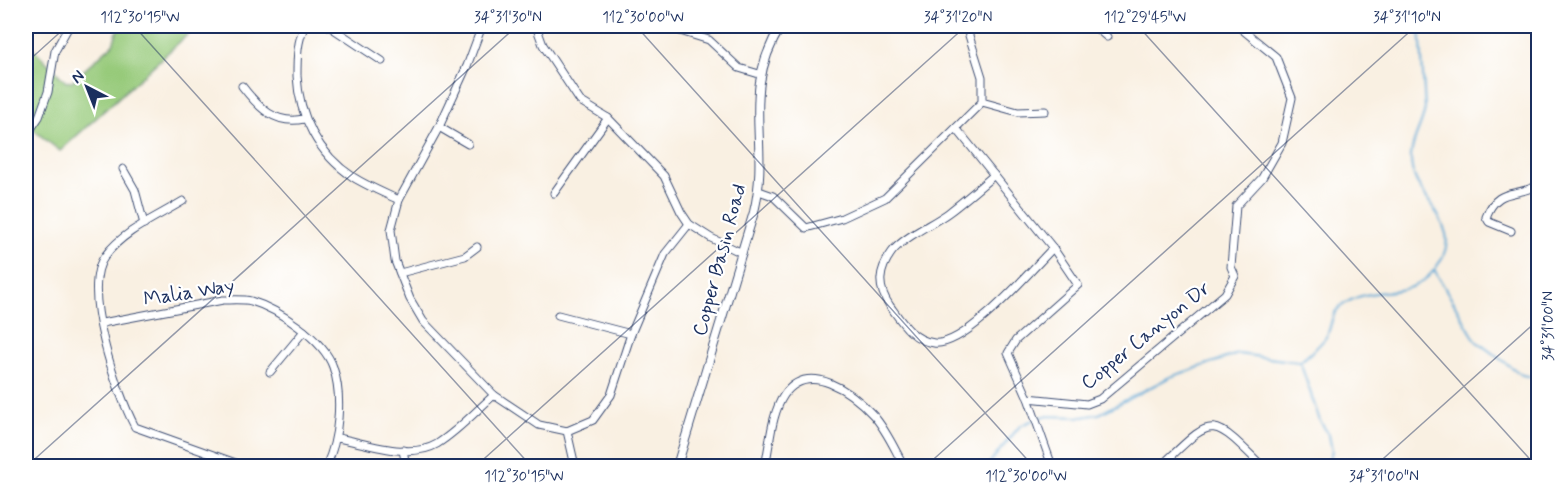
<svg xmlns="http://www.w3.org/2000/svg" width="1564" height="492" viewBox="0 0 1564 492" font-family="Mynerve,sans-serif">
<style>
.green{fill:#97ca7a;stroke:#597c6c;stroke-width:1.5}
.lines{fill:none;stroke-linecap:round;stroke-linejoin:round}
.stream{stroke:#5ea8d6;stroke-width:2}
.minor-casing{stroke:#3c4c72;stroke-width:9}
.tertiary-casing{stroke:#3c4c72;stroke-width:10}
.minor{stroke:#fff;stroke-width:7}
.tertiary{stroke:#fff;stroke-width:8}
.ticks{fill:none;stroke:#1b2f5e;stroke-width:1.5;stroke-opacity:0.45}
.labels{text-anchor:middle;dominant-baseline:central;stroke-width:4.5;stroke-linejoin:round;paint-order:stroke}
.street-label{font-size:20px;fill:#1b2f5e;stroke:#fff}
.neatline{fill:none;stroke:#1b2f5e;stroke-width:2}
.ticks-label{font-size:15px;text-anchor:middle;fill:#1b2f5e}
</style>
<rect width="100%" height="100%" fill="#fff"/>
<filter id="ink" filterUnits="userSpaceOnUse"><feTurbulence type="fractalNoise" baseFrequency=".0167" numOctaves="2"/><feDisplacementMap in="SourceGraphic" scale="12" xChannelSelector="R" yChannelSelector="G"/><feConvolveMatrix kernelMatrix="1 2 1 2 8 2 1 2 1" color-interpolation-filters="sRGB"/></filter>
<filter id="wash" filterUnits="userSpaceOnUse"><feTurbulence type="fractalNoise" baseFrequency=".008" numOctaves="4" result="noise"/><feDisplacementMap in="SourceGraphic" scale="24" xChannelSelector="R" yChannelSelector="G"/><feGaussianBlur stdDeviation="1.35" result="paint"/><feColorMatrix in="noise" values="0 0 0 0 0 0 0 0 0 0 0 0 0 0 0 0 0 1.4 0 .05"/><feComposite in="paint" operator="in"/></filter>
<g filter="url(#wash)">
<rect width="100%" height="100%" fill="#f9f0e2"/>
<path class="green" d="M123,26h74l-137,125 -34,-27 4,-19 -4,-5v-59l40,41 6,-1 41,-37 4,-12z"/>
<g class="lines">
<g class="stream">
<path d="M1435,271l41,70 46,34 16,3"/>
<path d="M1300,362l20,59 9,14 3,16 -5,15"/>
<path d="M1038,418l7,-2 38,1 16,-3 71,-37 68,-23 62,8c9,-8 20,-16 26,-25 6,-9 4,-22 13,-29 35,-30 74,1 102,-48 5,-9 7,-17 5,-26 -7,-29 -37,-47 -35,-78 1,-17 12,-31 14,-48l-5,-82"/>
<path d="M987,466l33,-40 13,-6"/>
</g>
</g>
</g>
<g filter="url(#ink)">
<g class="lines">
<defs>
<g id="minor">
<path d="M305,26c-8,14 -8,33 -8,50 2,40 21,78 56,101 14,9 31,16 46,23"/>
<path d="M329,26l53,35"/>
<path d="M482,26l-15,40 -28,61 -40,73 -8,30 4,31 15,38 13,22 71,74 45,30 28,6"/>
<path d="M536,26l7,19 37,56 28,17 56,58 17,36 8,12 22,14 31,15"/>
<path d="M664,26l45,14 30,28 20,6"/>
<path d="M1094,26l13,11"/>
<path d="M242,86c17,22 33,39 62,33"/>
<path d="M982,102l36,10 27,-1"/>
<path d="M439,127l29,17"/>
<path d="M956,128l97,120 25,37 -62,55 -8,13 20,45 24,68"/>
<path d="M26,136l13,-19 9,-25 7,-41 14,-25"/>
<path d="M123,169l12,21 9,34"/>
<path d="M994,175c-15,13 -30,26 -46,38 -15,11 -46,25 -56,39 -14,19 -15,35 -2,54 11,15 23,35 44,37 32,4 96,-72 119,-95"/>
<path d="M759,191l14,5 33,32 36,-10 43,-20 97,-96v-25l-16,-51"/>
<path d="M554,193l54,-75"/>
<path d="M183,201c-26,16 -60,30 -78,55 -25,32 12,137 30,171l109,39"/>
<path d="M1511,231l-22,-9 -3,-5c12,-31 30,-19 52,-32"/>
<path d="M400,273l65,-17 12,-9"/>
<path d="M558,315l73,19"/>
<path d="M102,323l121,-23c9,0 20,-1 28,1 27,8 73,39 82,66 10,29 6,73 -7,99"/>
<path d="M270,372l34,-41"/>
<path d="M1028,398l59,6 13,-5 125,-105 10,-18 -4,-9 5,-61 26,-28 20,-35 10,-45 -16,-41 -38,-31"/>
<path d="M567,431l26,-11 18,-25 20,-61 34,-80 24,-30"/>
<path d="M567,431l8,35"/>
<path d="M338,438c28,5 72,22 99,6 21,-13 39,-33 57,-49"/>
<path d="M403,450l3,16"/>
<path d="M765,466c5,-21 6,-52 19,-71 25,-35 68,-3 89,20 13,14 22,35 31,51"/>
<path d="M1161,466c52,-49 48,-53 101,0"/>
</g>
<path id="tertiary" d="M677,466l77,-254c17,-71 -15,-118 27,-186"/>
</defs>
<use href="#minor" class="minor-casing"/>
<use href="#tertiary" class="tertiary-casing"/>
<use href="#minor" class="minor"/>
<use href="#tertiary" class="tertiary"/>
</g>
</g>
<path class="ticks" d="M134,26l397,440M636,26l397,440M1138,26l398,440M26,63l41,-37M26,463l2,3M27,466l490,-440M476,466l490,-440M926,466l490,-440M1375,466l163,-146"/>
<g class="labels">
<g class="street-label">
<text transform="translate(720 260) rotate(-75)">Copper Basin Road</text>
<text transform="translate(189 293) rotate(-9)">Malia Way</text>
<text transform="translate(1146 336) rotate(-39)">Copper Canyon Dr</text>
</g>
</g>
<rect width="1564" height="492" fill="none" stroke="#fff" stroke-width="66"/>
<g transform="translate(87 87) rotate(318)" stroke="#ffffff" stroke-width="4.5" paint-order="stroke">
<path d="M0-4.5L10 22L0 15L-10 22Z" fill="#1b2f5e"/>
<text y="-9" font-size="16" font-weight="bold" text-anchor="middle" fill="#1b2f5e">N</text>
</g>
<rect x="33" y="33" width="1498" height="426" class="neatline"/>
<g class="ticks-label">
<text x="140" y="22">112°30'15"W</text>
<text x="508" y="22">34°31'30"N</text>
<text x="643" y="22">112°30'00"W</text>
<text x="958" y="22">34°31'20"N</text>
<text x="1145" y="22">112°29'45"W</text>
<text x="1407" y="22">34°31'10"N</text>
<text transform="translate(1548 326) rotate(-90)" y="5">34°31'00"N</text>
<text x="524" y="481">112°30'15"W</text>
<text x="1026" y="481">112°30'00"W</text>
<text x="1384" y="481">34°31'00"N</text>
</g>
</svg>
